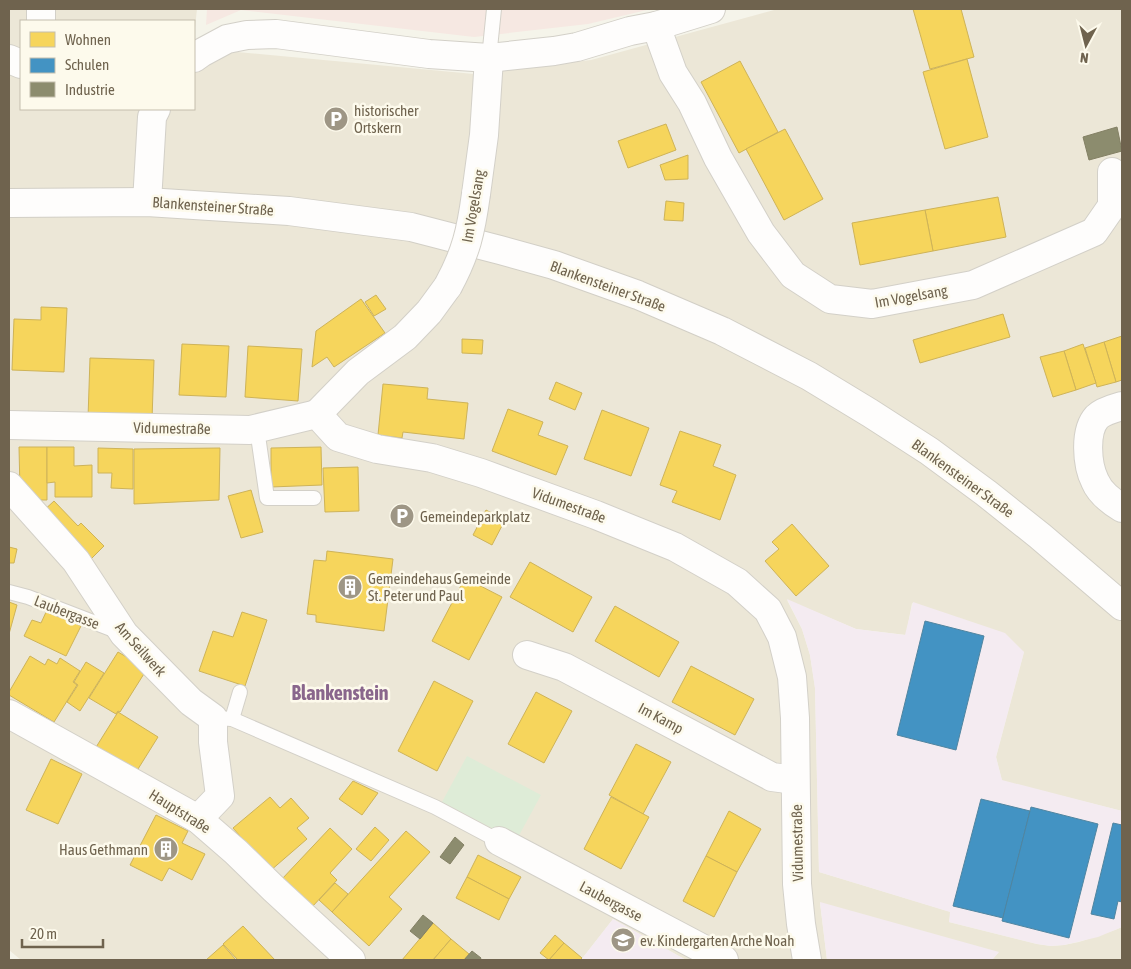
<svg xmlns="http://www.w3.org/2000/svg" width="1131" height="969" viewBox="0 0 1131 969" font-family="'Asap Condensed',sans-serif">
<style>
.residential{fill:#ece7d7}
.education{fill:#f4ebf1}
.medical{fill:#f6e8e2}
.green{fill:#deecd7}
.homes{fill:#f6d55c;stroke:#ceb358}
.schools{fill:#4393c3;stroke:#5085a0}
.industry{fill:#8c8c6e;stroke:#838064}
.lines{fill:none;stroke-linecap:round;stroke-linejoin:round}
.lane-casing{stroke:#d3d0c8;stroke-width:16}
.street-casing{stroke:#d3d0c8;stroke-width:30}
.secondary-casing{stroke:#d2cfc6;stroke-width:30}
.lane{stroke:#fefdfc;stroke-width:14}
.street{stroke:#fefdfc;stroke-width:28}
.secondary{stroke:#fefdfc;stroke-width:28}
.street-bridge-casing{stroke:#d3d0c8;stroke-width:30;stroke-linecap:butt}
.street-bridge{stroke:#fefdfc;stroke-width:28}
.labels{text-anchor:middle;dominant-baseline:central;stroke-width:5;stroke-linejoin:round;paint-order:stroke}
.poi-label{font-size:15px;fill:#6f634e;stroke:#fdfaec;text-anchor:start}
.street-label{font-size:15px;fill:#6f634e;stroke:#fdfaec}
.district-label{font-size:20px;font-weight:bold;fill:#89668c;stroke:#fdfaec}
</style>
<rect width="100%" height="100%" fill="#f5f4ea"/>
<path class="residential" d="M9,9h188l-3,27v-15h-173v88h173v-61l280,26 117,-14 187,-51h344v802l-120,-30 -6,-24 28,-105 -112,-49 -6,32 -50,-6 -69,-29 15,29 8,26 5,33 4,184 132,40 -2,10 88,22 14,2 13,-1 15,-3 36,-12 7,-3v33h-130l6,-7 -178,-50 7,57h-141l-73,-41 -32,41h-560l-12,-10z"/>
<g class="education">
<path d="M787,599l69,30 49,6 8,-33 92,31 19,19 -28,105 6,23 120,31v116l-24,10 -34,8 -13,1 -14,-2 -88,-22 1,-10 -131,-40 -4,-184 -5,-33 -8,-26z"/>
<path d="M820,902l179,50 -7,8h-165z"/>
<path d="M613,919l73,41h-105z"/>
</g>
<path class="medical" d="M207,9h444l-63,15 -114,13 -233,-27 -35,15z"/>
<path class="green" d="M467,756l74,39 -25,46 -74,-39z"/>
<g class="homes">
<path d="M913,9h48l13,48 -44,12z"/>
<path d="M967,59l21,78 -43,12 -22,-77z"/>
<path d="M740,61l38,71 -39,21 -38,-71z"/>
<path d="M666,124l10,26 -48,18 -10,-27z"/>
<path d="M785,129l38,70 -39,21 -38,-71z"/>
<path d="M688,155v24l-23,1 -5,-15z"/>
<path d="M998,197l8,40 -73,14 -8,-41z"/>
<path d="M666,201l18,2 -1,18 -19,-1z"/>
<path d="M925,210l8,41 -73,14 -8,-42z"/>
<path d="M376,295l10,14 -12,7 -9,-14z"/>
<path d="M361,299l24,34 -51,34 -7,-10 -15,10 4,-36z"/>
<path d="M41,307l26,1 -3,64 -52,-2 2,-51 27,1z"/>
<path d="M1003,314l7,23 -90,26 -7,-23z"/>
<path d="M1122,336v44l-6,2 -12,-40z"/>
<path d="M462,339l21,1 -1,14 -20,-1z"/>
<path d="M1104,342l12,40 -19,5 -12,-39z"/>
<path d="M182,344l47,2 -3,51 -47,-2z"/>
<path d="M1083,344l13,39 -20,7 -12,-39z"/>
<path d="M248,346l54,3 -4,52 -53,-4z"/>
<path d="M1064,351l12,39 -23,7 -13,-40z"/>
<path d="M90,358l64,2 -2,60 -64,-2z"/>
<path d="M556,382l26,11 -7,17 -26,-11z"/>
<path d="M383,384l45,4 -1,11 41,4 -4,36 -61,-7 -1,6 -24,-3z"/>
<path d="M508,409l35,13 -5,13 30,11 -12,29 -64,-24z"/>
<path d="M602,410l47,18 -18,48 -47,-17z"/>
<path d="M680,431l41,14 -8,21 23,9 -16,45 -48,-18 5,-11 -17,-6z"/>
<path d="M19,447h28v53h-19l-8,-9z"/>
<path d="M47,447h27v19l18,-1v32h-37v-15l-8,1z"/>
<path d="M321,447l1,38 -51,2v-39z"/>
<path d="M98,448l35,1v40l-22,-1 1,-15h-14z"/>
<path d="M220,448l-1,52 -85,4v-55z"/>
<path d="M358,467l1,44 -34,1 -2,-44z"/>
<path d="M251,490l12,42 -22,6 -13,-42z"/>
<path d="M54,501l24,25 3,-3 23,23 -16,16 -47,-49z"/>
<path d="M486,510l19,10 -13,25 -19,-10z"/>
<path d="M792,524l37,42 -33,30 -31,-35 14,-12 -7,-7z"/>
<path d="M9,547l8,2 -3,14h-5z"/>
<path d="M327,551l66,8 -9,72 -68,-9v-7l-9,-1 7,-54 12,1z"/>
<path d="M530,562l62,35 -19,35 -63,-35z"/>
<path d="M465,578l37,19 -33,63 -37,-19z"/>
<path d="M9,602l8,3 -8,29z"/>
<path d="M615,606l64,36 -20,35 -64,-36z"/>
<path d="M47,610l34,16 -15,30 -42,-20 8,-16 9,3z"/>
<path d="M242,612l25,8 -22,66 -46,-15 14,-40 20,6z"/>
<path d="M118,652l29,17 -27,43 -2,-1 -2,3 -27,-16z"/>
<path d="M30,656l15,9 3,-6 9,5 3,-6 20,13 -7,11 4,3 -23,37 -45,-27v-3z"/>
<path d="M86,662l18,11 -24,38 -13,-9 11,-17 -4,-3z"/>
<path d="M691,666l63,33 -19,36 -63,-33z"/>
<path d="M434,681l39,20 -36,70 -39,-20z"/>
<path d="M536,692l36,19 -28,52 -36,-19z"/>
<path d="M118,712l40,25 -25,40 -40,-25z"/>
<path d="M636,744l35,18 -28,52 -34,-19z"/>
<path d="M51,759l31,15 -24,50 -32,-14z"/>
<path d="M353,781l25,12 -16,22 -23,-16z"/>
<path d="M270,797l10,11 11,-10 18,20 -12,10 10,11 -37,32 -37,-43z"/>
<path d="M611,797l38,20 -28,52 -37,-20z"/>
<path d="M729,811l32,18 -24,43 -31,-16z"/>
<path d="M156,815l32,16 -6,12 23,11 -13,26 -23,-12 -7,13 -32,-16z"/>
<path d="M375,827l14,13 -18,21 -15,-12z"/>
<path d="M330,828l22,21 -22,24 7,7 -25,27 -30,-28z"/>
<path d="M406,831l24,21 -41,45 13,12 -33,37 -37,-34z"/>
<path d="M478,855l43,22 -12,22 -42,-22z"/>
<path d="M706,856l31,16 -23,45 -31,-16z"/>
<path d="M467,877l42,22 -10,21 -43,-22z"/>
<path d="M335,883l13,11 -16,18 -13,-12z"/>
<path d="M433,923l18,16 -18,21h-31z"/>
<path d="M243,926l32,34h-37l-15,-16z"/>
<path d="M555,935l9,8 -15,17 -9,-7z"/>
<path d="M451,939l18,15 -5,6h-31z"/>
<path d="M564,943l18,15 -2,2h-31z"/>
<path d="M223,945l13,15h-30z"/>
</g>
<g class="schools">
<path d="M925,621l59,15 -28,114 -59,-15z"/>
<path d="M981,799l49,12 -27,107 -50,-12z"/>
<path d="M1031,807l67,17 -29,114 -67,-17z"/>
<path d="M1113,823l9,2v77l-4,-1 -4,18 -23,-5z"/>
</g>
<g class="industry">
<path d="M1117,127l5,24 -33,9 -6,-23z"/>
<path d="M455,837l9,8 -14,19 -10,-7z"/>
<path d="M423,915l10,8 -13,16 -10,-8z"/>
<path d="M472,951l9,7 -1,2h-16z"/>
</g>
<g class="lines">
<defs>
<g id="lane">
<path d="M489,58l5,-49"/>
<path d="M257,429l10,69h47"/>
<path d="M9,592l19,5 91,35"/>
<path d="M213,718l19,1 203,88 64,34"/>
<path d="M232,719l8,-27"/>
</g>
<g id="street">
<path d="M41,21v-12"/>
<path d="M656,26l17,47 19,30 26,55 43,75 32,42 37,24 42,5 101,-19 121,-53 18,-26v-34"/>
<path d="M194,58l7,-5 26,-14 20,-4 29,-1 153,20 60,4 65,-7 23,-4 53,-16 26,-5 55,-17"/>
<path d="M9,59l12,5"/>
<path d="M476,194l8,-59 5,-77"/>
<path d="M147,202l5,-85 4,-8"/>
<path d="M1122,406c-7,2 -19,5 -25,11 -13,14 -10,48 -2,64 5,12 17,21 27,27"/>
<path d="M317,414l41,-42 47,-35 24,-25 19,-26"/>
<path d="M9,425l241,5 67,-16 21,23 39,12 55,9 49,15 115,42 79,32 62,35 31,28 14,27 10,40 3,41 2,166 4,40 6,36"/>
<path d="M9,486l67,75 48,73 67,68 22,16v24l7,54 -22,23"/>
<path d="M527,655l37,12 208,110 23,3"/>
<path d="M9,714l189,105 38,33 38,37 77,71"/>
<path d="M499,841l225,119"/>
</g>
<path id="secondary" d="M9,203l138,-1 142,9 122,16 89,23 54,15 84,30 84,36 87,45 61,37 59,38 57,42 54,43 82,70"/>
</defs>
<use href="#lane" class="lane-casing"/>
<use href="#street" class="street-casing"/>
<use href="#secondary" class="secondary-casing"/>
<use href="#lane" class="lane"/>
<use href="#street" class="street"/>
<use href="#secondary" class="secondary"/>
<defs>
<path id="street-bridge" d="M448,286c18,-33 23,-55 28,-92"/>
</defs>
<use href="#street-bridge" class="street-bridge-casing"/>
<use href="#street-bridge" class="street-bridge"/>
</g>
<defs>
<symbol id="parking-disc" viewBox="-11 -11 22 22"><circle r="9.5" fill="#9e9685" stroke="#fdfaec"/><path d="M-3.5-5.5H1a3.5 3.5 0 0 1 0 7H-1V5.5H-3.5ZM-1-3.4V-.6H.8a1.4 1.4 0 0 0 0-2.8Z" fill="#fff"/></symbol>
<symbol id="building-disc" viewBox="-11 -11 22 22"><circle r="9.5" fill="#9e9685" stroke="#fdfaec"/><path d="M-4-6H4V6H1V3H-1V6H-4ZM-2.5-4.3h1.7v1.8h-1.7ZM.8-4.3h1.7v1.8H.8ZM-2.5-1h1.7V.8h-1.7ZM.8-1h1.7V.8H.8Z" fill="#fff"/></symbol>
<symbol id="school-disc" viewBox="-11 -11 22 22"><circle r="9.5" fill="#9e9685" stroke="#fdfaec"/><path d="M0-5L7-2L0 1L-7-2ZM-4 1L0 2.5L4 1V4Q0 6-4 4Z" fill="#fff"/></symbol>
</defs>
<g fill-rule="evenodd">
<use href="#parking-disc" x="322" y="105" width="28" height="28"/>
<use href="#parking-disc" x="388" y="502" width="28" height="28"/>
<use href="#building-disc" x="336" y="573" width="28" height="28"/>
<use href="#building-disc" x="152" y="835" width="28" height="28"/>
<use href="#school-disc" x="609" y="926" width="28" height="28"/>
</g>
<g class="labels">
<g class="poi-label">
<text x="354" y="110">historischer<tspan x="354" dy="17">Ortskern</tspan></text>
<text x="420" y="516">Gemeindeparkplatz</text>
<text x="368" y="578">Gemeindehaus Gemeinde<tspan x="368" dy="17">St. Peter und Paul</tspan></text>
<text x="148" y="849" text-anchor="end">Haus Gethmann</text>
<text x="640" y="940">ev. Kindergarten Arche Noah</text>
</g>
<g class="street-label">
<text transform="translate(213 206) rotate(4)">Blankensteiner Straße</text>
<text transform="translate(473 206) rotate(-80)">Im Vogelsang</text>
<text transform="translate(608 286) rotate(20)">Blankensteiner Straße</text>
<text transform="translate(911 296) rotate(-10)">Im Vogelsang</text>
<text transform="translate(172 428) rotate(1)">Vidumestraße</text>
<text transform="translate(963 478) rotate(36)">Blankensteiner Straße</text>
<text transform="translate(569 505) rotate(20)">Vidumestraße</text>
<text transform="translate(67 612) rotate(21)">Laubergasse</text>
<text transform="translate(141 649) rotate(48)">Am Seilwerk</text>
<text transform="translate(661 718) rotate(28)">Im Kamp</text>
<text transform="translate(180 811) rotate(32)">Hauptstraße</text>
<text transform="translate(797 843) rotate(-91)">Vidumestraße</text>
<text transform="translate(611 901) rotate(28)">Laubergasse</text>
</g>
<g class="district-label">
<text x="340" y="692">Blankenstein</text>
</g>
</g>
<rect width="1131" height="969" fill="none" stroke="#6f634e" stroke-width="20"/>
<rect x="20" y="20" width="175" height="90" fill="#fdfaec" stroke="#c4bead"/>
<rect x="30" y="32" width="25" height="15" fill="#f6d55c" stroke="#c4bead"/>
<text x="65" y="45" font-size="15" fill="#6f634e">Wohnen</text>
<rect x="30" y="58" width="25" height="15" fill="#4393c3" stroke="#c4bead"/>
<text x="65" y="70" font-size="15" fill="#6f634e">Schulen</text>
<rect x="30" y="82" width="25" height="15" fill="#8c8c6e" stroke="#c4bead"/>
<text x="65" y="95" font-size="15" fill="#6f634e">Industrie</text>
<g transform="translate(1086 45) rotate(187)" stroke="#fdfaec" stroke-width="4" paint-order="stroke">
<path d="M0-4L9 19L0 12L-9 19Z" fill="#6f634e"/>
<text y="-8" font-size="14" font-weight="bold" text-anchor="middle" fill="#6f634e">N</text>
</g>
<path d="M22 939v8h81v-8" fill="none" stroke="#6f634e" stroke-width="2.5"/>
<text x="30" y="939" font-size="15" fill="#6f634e" stroke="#fdfaec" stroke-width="4" paint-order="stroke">20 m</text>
</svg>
